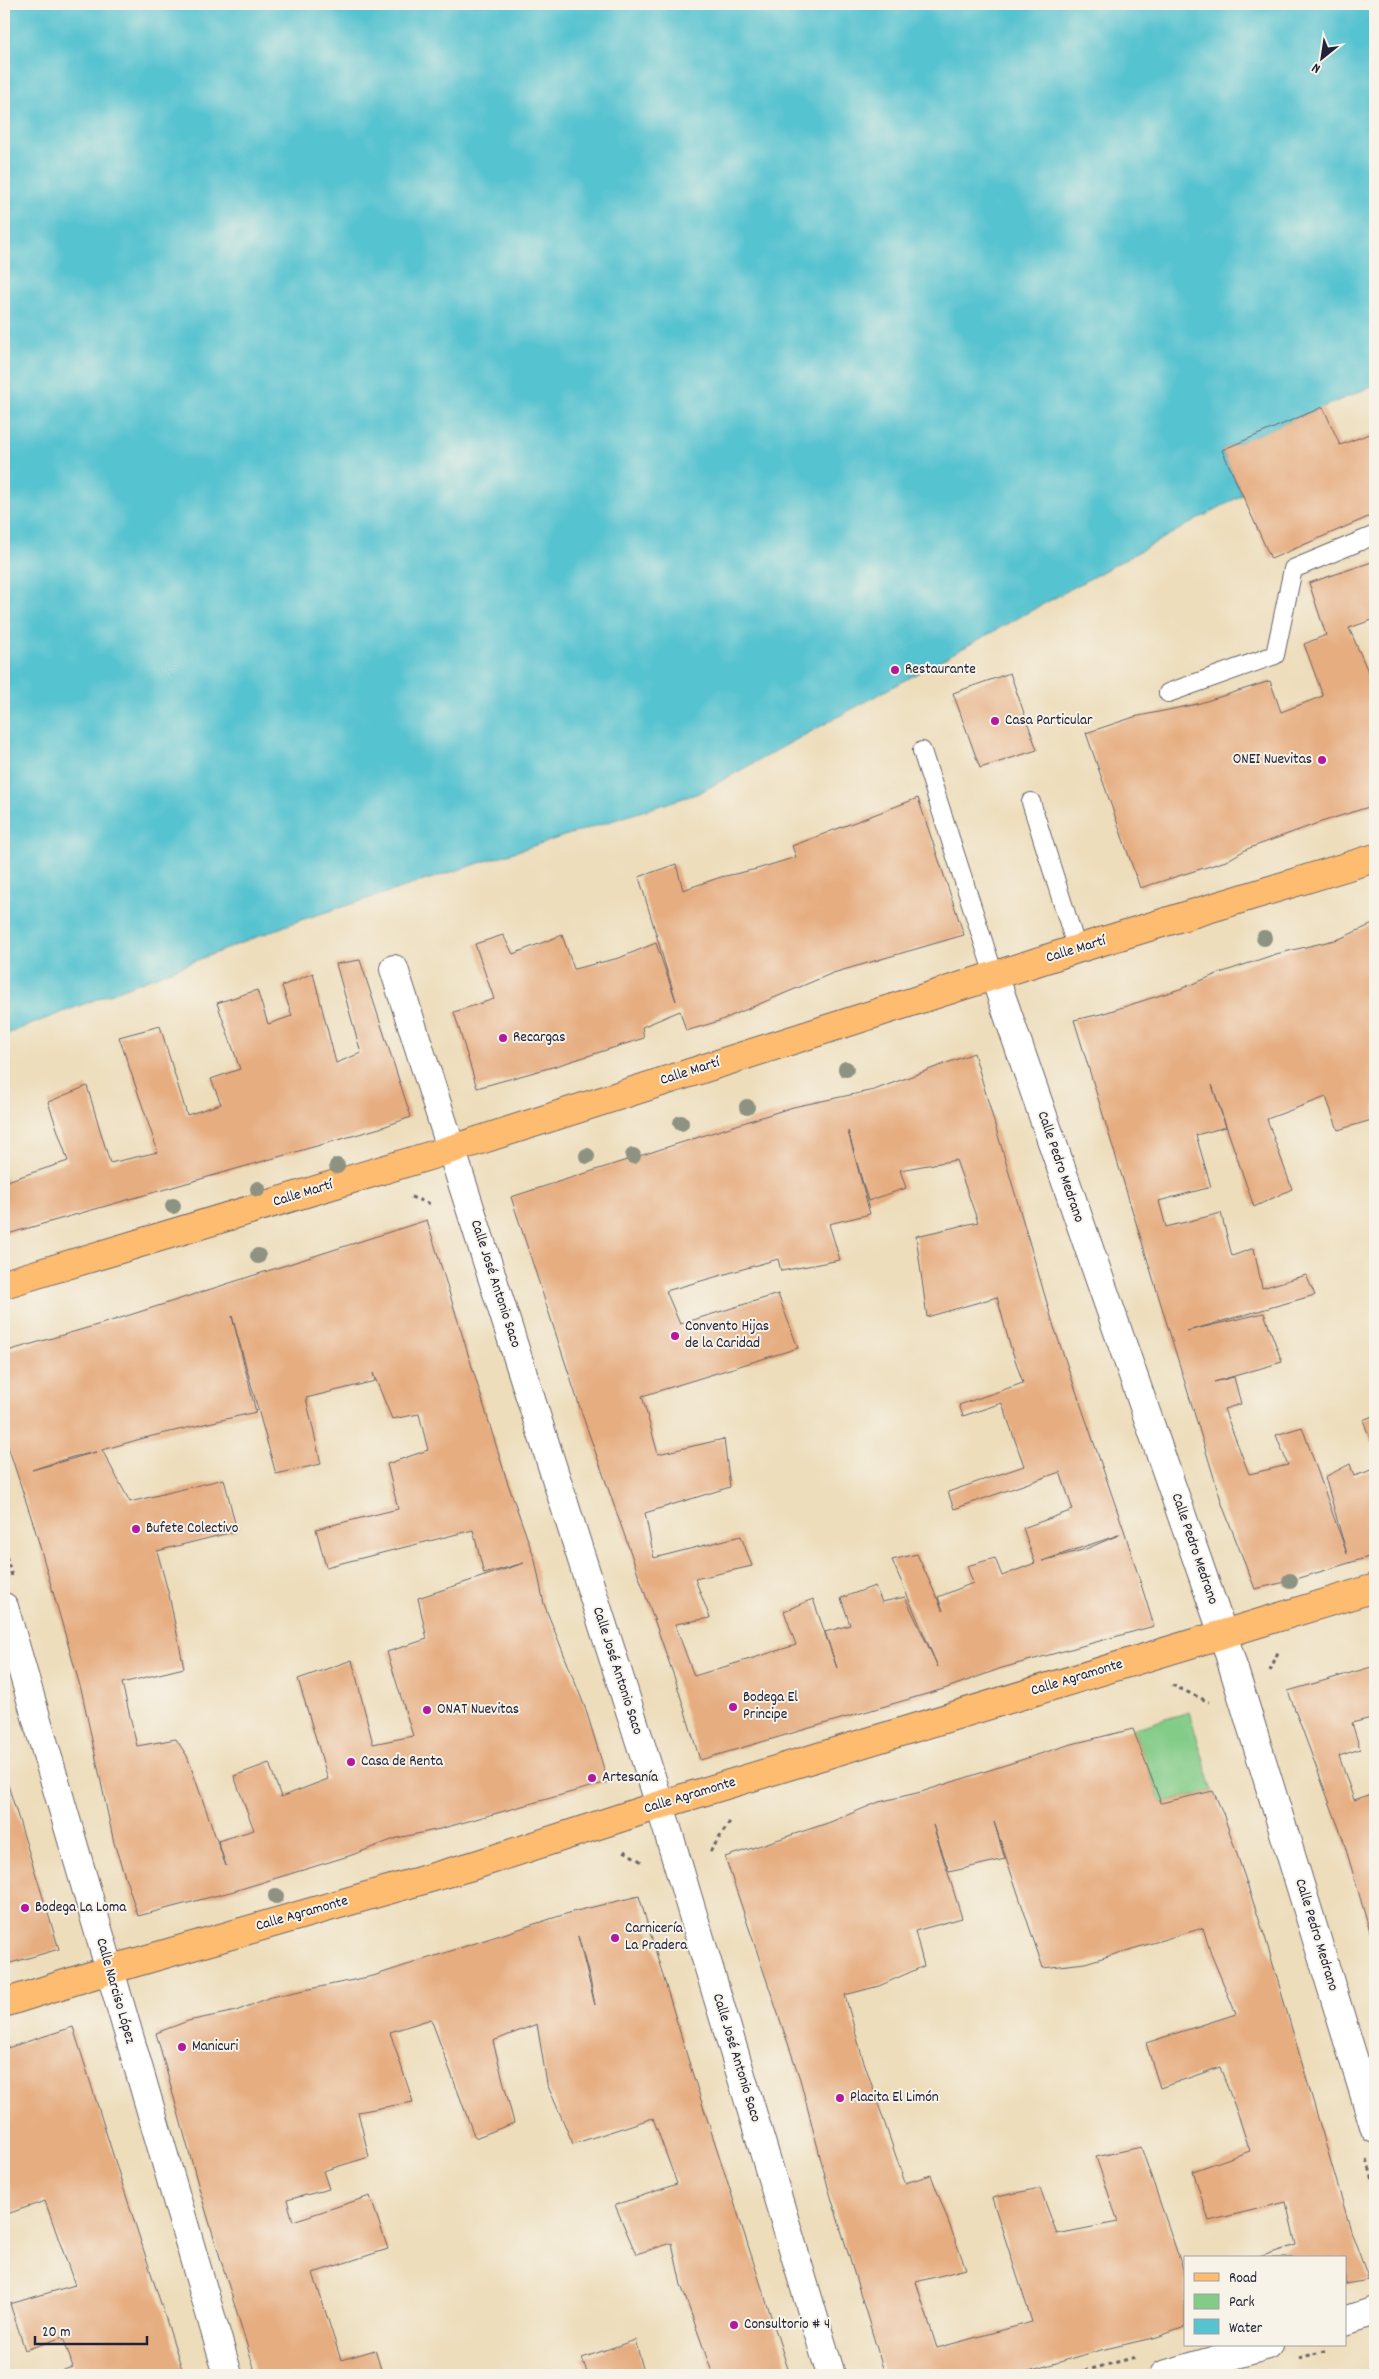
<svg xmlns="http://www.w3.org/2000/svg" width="1379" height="2379" viewBox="0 0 1379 2379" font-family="Dekko,sans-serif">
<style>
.green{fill:#83cc88;stroke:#527762}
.water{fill:#56c3d0;stroke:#3c7286}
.building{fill:#e6ad81;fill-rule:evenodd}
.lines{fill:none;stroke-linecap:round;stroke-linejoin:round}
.lane-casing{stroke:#696368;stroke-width:20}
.street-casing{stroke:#696368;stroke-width:30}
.primary-casing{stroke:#696368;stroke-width:30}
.path{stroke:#696368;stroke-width:3;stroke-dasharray:4 4;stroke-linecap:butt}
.lane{stroke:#fff;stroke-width:18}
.street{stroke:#fff;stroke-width:28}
.primary{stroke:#febc70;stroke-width:28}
.tree{fill:#8d9281}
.poi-dot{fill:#b5179e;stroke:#f7f3e8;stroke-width:2}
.labels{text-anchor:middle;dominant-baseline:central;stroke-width:4;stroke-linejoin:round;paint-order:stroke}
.poi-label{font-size:15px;fill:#22223b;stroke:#f7f3e8;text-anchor:start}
.street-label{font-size:15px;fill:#22223b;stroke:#f7f3e8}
</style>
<rect width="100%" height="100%" fill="#f7f3e8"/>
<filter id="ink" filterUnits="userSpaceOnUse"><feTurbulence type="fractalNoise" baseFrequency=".02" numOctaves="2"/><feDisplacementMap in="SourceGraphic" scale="10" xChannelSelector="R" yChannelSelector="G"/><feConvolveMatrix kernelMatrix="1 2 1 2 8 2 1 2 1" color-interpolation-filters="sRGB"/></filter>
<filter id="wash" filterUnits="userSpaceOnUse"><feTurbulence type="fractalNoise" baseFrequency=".0096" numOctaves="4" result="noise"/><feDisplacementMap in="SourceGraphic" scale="20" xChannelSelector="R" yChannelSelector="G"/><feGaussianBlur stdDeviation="1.12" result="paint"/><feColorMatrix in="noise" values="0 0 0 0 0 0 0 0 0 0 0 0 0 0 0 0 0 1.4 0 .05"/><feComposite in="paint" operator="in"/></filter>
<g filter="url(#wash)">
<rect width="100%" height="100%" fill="#edddbb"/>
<path class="green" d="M1189,1712l24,79 -52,12 -28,-74z"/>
<path class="water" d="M4,4h1371v381l-153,65 20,45 -543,298 -401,128 -294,114z"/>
<g id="blocks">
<g class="building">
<path d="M1323,407l17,38 35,-13v82l-104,45 -49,-109z"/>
<path d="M1375,561v58l-26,9 21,48 5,-2v131l-57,18 -71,26 -21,12 -86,27 -54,-155 48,-16 63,-13 73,-23 11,31 42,-16 -19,-52 22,-9 -17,-52z"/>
<path d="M1010,673l27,77 -57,18 -27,-75z"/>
<path d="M918,798l46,137 -131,38 -114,48 -33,10 -6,-20 -38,16 2,11 -88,28 -79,22 -23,-76 40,-13 -19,-55 28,-9 10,19 49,-19 12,34 45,-11 37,-15 20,58 -37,-124 37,-13 7,26 38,-13 36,-8 39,-12 -4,-11z"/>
<path d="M1375,923v196l-37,11 -12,-33 -59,22 25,70 -38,18 -42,-122 14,42 -30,8 15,52 -52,14 7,26 55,-14 11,43 22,-8 8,40 44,-13 9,20 -128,36 77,-18 18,49 -68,20 20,-5 7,27 -17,5 25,65 39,-9 -12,-30 26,-8 45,127 -22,-77 25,-13 4,12 21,-7v86l-85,26 -35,8 -32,-82 -149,-487 27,-6 79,-25 37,-15 59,-20 63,-15z"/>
<path d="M360,960l51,157 -31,11 -376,107v-62l3,8 61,-20 -20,-59 39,-16 23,77 48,-11 -39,-115 41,-11 27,89 34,-11 -10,-25 29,-10 -23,-66 40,-13 11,34 24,-8 -10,-30 31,-13 23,90 25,-10 -25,-89z"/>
<path d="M974,1053l80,274 71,206 29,93 -152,42 -55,20 -247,72 -24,-78 -94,-268 -71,-217 282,-90 81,-17zM848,1131l20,70 38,-13 -6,-18 56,-10 22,62 -62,14 11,81 70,-20 12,45 14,41 -64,22 4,11 39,-13 22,63 -76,26 6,17 106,-37 13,38 -50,18 12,35 -33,13 -7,-18 -28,8 6,17 -35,14 5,14 -26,-57 -25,6 46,107 -33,-70 -23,5 -7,-16 -34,12 9,27 -25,7 12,36 -24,-69 -29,12 12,34 -102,31 -19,-52 35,-6 -15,-39 57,-13 -11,-30 -87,22 -9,-45 85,-26 -6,-48 -66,15 -16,-58 156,-48 -20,-54 -98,30 -14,-33 112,-32 3,12 59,-11 -11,-36 41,-10zM1121,1534l-35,15 -44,12z"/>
<path d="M427,1220l80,261 28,79 9,44 42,106 22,72 -168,47 -43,9 -45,17 -118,36 -96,25 -24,-73 -32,-150 -48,-167 -30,-92v-82l107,-31zM232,1316l44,158 45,-10 -15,-66 69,-17 -2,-8 19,46 27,-5 9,36 -41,14 11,45 -82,20 10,38 147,-37 11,44 40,-11 -106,35 9,41 -40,13 26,84 -40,8 -21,-84 -54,19 30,100 -47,18 -12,-34 -35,13 20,54 -36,11 8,25 -39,-110 -11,-17 -39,7 -15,-63 62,-15 -15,-73 -12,-44 80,-20 -13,-52 -94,23 -28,-52 42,-12 112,-26zM96,1452l-64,18 40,-13z"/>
<path d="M1375,1415v37l-12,-32z"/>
<path d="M1375,1666v51l-23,6 8,26 -21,7 15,44 21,-7v156l-32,-110 -55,-148z"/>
<path d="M1133,1729l28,74 52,-12 10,22 42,124 87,297 17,46 -24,4v-26h-89l40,-13 -10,-43 -77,19 -16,-50 57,-20 -12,-36 -18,-48 -60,21 -14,-45 90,-29 -25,-60 -8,-26 -118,35 -42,5 -49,-146 11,37 -56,13 -16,-47 29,93 -47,13 9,35 -45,20 -34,9 17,61 43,127 26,-8 35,94 -50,13 21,66 95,-26 -40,-124 48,-10 17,46 61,-12 -22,-65 45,-10 44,128v52l-28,10 -56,13 -86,25h-130l-57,-188 -28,-108 -75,-222 103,-34 51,-21 42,-10 147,-47z"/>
<path d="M4,1772l55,177 -55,16z"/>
<path d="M639,1896l53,176 98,303h-77l-32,-90 -9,-42 -36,11 -21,-49 62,-21 -24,-66 -80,26 -26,-60 -10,-60 -44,17 21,82 -39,15 -44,-119 -41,13 23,70 -55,10 11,45 -46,14 6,18 -42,11 6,21 77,-25 18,53 -75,24 28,87 34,-10 8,25h-127l-55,-180 -45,-162 32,-12 48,-10 35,-14 102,-21 199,-64zM578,1936l12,43 5,26z"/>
<path d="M73,2027l47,150 64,198h-137l26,-8 -10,-30 -38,13 -15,-46 65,-19 -30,-84 -41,14v-166z"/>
<path d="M635,2340l10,35h-57l-6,-17z"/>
</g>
</g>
</g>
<g filter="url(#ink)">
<use href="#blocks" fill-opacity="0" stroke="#696368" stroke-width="1"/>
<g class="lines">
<defs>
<g id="lane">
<path d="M1168,693l107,-38 18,-86 82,-34"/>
<path d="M922,751l72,224"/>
<path d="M1031,802l46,147"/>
</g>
<g id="street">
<path d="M394,969l266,836 171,570"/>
<path d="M994,975l229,659 152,495"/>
<path d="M4,1607l224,768"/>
<path d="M1345,2321l30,-10"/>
<path d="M1164,2375l104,-30"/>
</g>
<g id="primary">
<path d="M4,1284l448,-135 625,-200 298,-91"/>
<path d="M4,2003l105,-33 363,-104 188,-61 715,-217"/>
</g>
</defs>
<use href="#lane" class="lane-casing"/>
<use href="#street" class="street-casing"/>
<use href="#primary" class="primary-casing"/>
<g class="path">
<path d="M411,1197l22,8"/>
<path d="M4,1549l8,27"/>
<path d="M1270,1671l8,-19"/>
<path d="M1172,1685l37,17"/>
<path d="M624,1851l18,11"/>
<path d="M710,1852l21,-32"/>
<path d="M1367,2160l8,27"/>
<path d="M1299,2358l30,-8"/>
<path d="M1069,2375l67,-18"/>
</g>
<use href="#lane" class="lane"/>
<use href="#street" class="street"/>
<use href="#primary" class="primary"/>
</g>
<g class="tree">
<circle cx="1264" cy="938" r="8"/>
<circle cx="846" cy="1069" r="8"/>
<circle cx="747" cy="1107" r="8"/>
<circle cx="681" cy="1123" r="8"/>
<circle cx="587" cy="1156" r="8"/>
<circle cx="633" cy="1156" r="8"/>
<circle cx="337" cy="1166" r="8"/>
<circle cx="258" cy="1189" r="8"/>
<circle cx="173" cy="1206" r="8"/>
<circle cx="258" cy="1256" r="8"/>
<circle cx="1290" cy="1581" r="8"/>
<circle cx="276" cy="1896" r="8"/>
</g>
</g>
<g class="poi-dot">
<circle cx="895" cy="670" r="5"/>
<circle cx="995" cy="721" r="5"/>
<circle cx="1322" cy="760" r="5"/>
<circle cx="503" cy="1038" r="5"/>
<circle cx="675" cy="1336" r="5"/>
<circle cx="136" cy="1529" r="5"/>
<circle cx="733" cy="1707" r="5"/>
<circle cx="427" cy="1710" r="5"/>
<circle cx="351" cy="1762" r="5"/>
<circle cx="592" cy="1778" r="5"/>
<circle cx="25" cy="1908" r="5"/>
<circle cx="615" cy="1938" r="5"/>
<circle cx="182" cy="2047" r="5"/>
<circle cx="840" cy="2098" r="5"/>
<circle cx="734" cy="2325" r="5"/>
</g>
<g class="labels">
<g class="poi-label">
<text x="905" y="670">Restaurante</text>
<text x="1005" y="721">Casa Particular</text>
<text x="1312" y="760" text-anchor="end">ONEI Nuevitas</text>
<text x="513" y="1038">Recargas</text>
<text x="685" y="1327">Convento Hijas<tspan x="685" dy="17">de la Caridad</tspan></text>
<text x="146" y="1529">Bufete Colectivo</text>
<text x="743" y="1698">Bodega El<tspan x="743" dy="17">Principe</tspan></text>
<text x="437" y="1710">ONAT Nuevitas</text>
<text x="361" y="1762">Casa de Renta</text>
<text x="602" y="1778">Artesanía</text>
<text x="35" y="1908">Bodega La Loma</text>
<text x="625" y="1929">Carnicería<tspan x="625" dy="17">La Pradera</tspan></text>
<text x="192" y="2047">Manicuri</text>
<text x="850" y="2098">Placita El Limón</text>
<text x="744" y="2325">Consultorio # 4</text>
</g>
<g class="street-label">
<text transform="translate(1076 950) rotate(-17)">Calle Martí</text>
<text transform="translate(690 1072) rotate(-18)">Calle Martí</text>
<text transform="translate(1060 1167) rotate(71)">Calle Pedro Medrano</text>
<text transform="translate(303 1194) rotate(-17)">Calle Martí</text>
<text transform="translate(495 1284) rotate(72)">Calle José Antonio Saco</text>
<text transform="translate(1194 1549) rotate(71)">Calle Pedro Medrano</text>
<text transform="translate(617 1671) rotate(72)">Calle José Antonio Saco</text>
<text transform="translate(1077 1678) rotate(-17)">Calle Agramonte</text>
<text transform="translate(690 1796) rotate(-17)">Calle Agramonte</text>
<text transform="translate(302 1914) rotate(-16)">Calle Agramonte</text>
<text transform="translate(1316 1935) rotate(73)">Calle Pedro Medrano</text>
<text transform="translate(115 1991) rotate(74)">Calle Narciso López</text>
<text transform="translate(736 2058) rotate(73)">Calle José Antonio Saco</text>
</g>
</g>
<rect width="1379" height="2379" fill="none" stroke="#f7f3e8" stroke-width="20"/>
<rect x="1184" y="2256" width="162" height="90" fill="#f7f3e8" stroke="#a29fa3"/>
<rect x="1194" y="2273" width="25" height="8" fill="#febc70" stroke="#a29fa3"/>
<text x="1229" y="2282" font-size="15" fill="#22223b">Road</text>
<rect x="1194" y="2294" width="25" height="15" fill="#83cc88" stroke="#a29fa3"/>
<text x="1229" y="2306" font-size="15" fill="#22223b">Park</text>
<rect x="1194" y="2319" width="25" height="15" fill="#56c3d0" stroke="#a29fa3"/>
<text x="1229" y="2332" font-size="15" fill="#22223b">Water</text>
<g transform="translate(1322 58) rotate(210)" stroke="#f7f3e8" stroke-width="4" paint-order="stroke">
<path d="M0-4L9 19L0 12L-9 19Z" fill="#22223b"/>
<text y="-8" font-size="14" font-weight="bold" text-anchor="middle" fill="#22223b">N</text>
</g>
<path d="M35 2336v8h112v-8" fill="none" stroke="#22223b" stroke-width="2.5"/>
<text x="42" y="2336" font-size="15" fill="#22223b" stroke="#f7f3e8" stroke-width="4" paint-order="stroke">20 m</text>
</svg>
